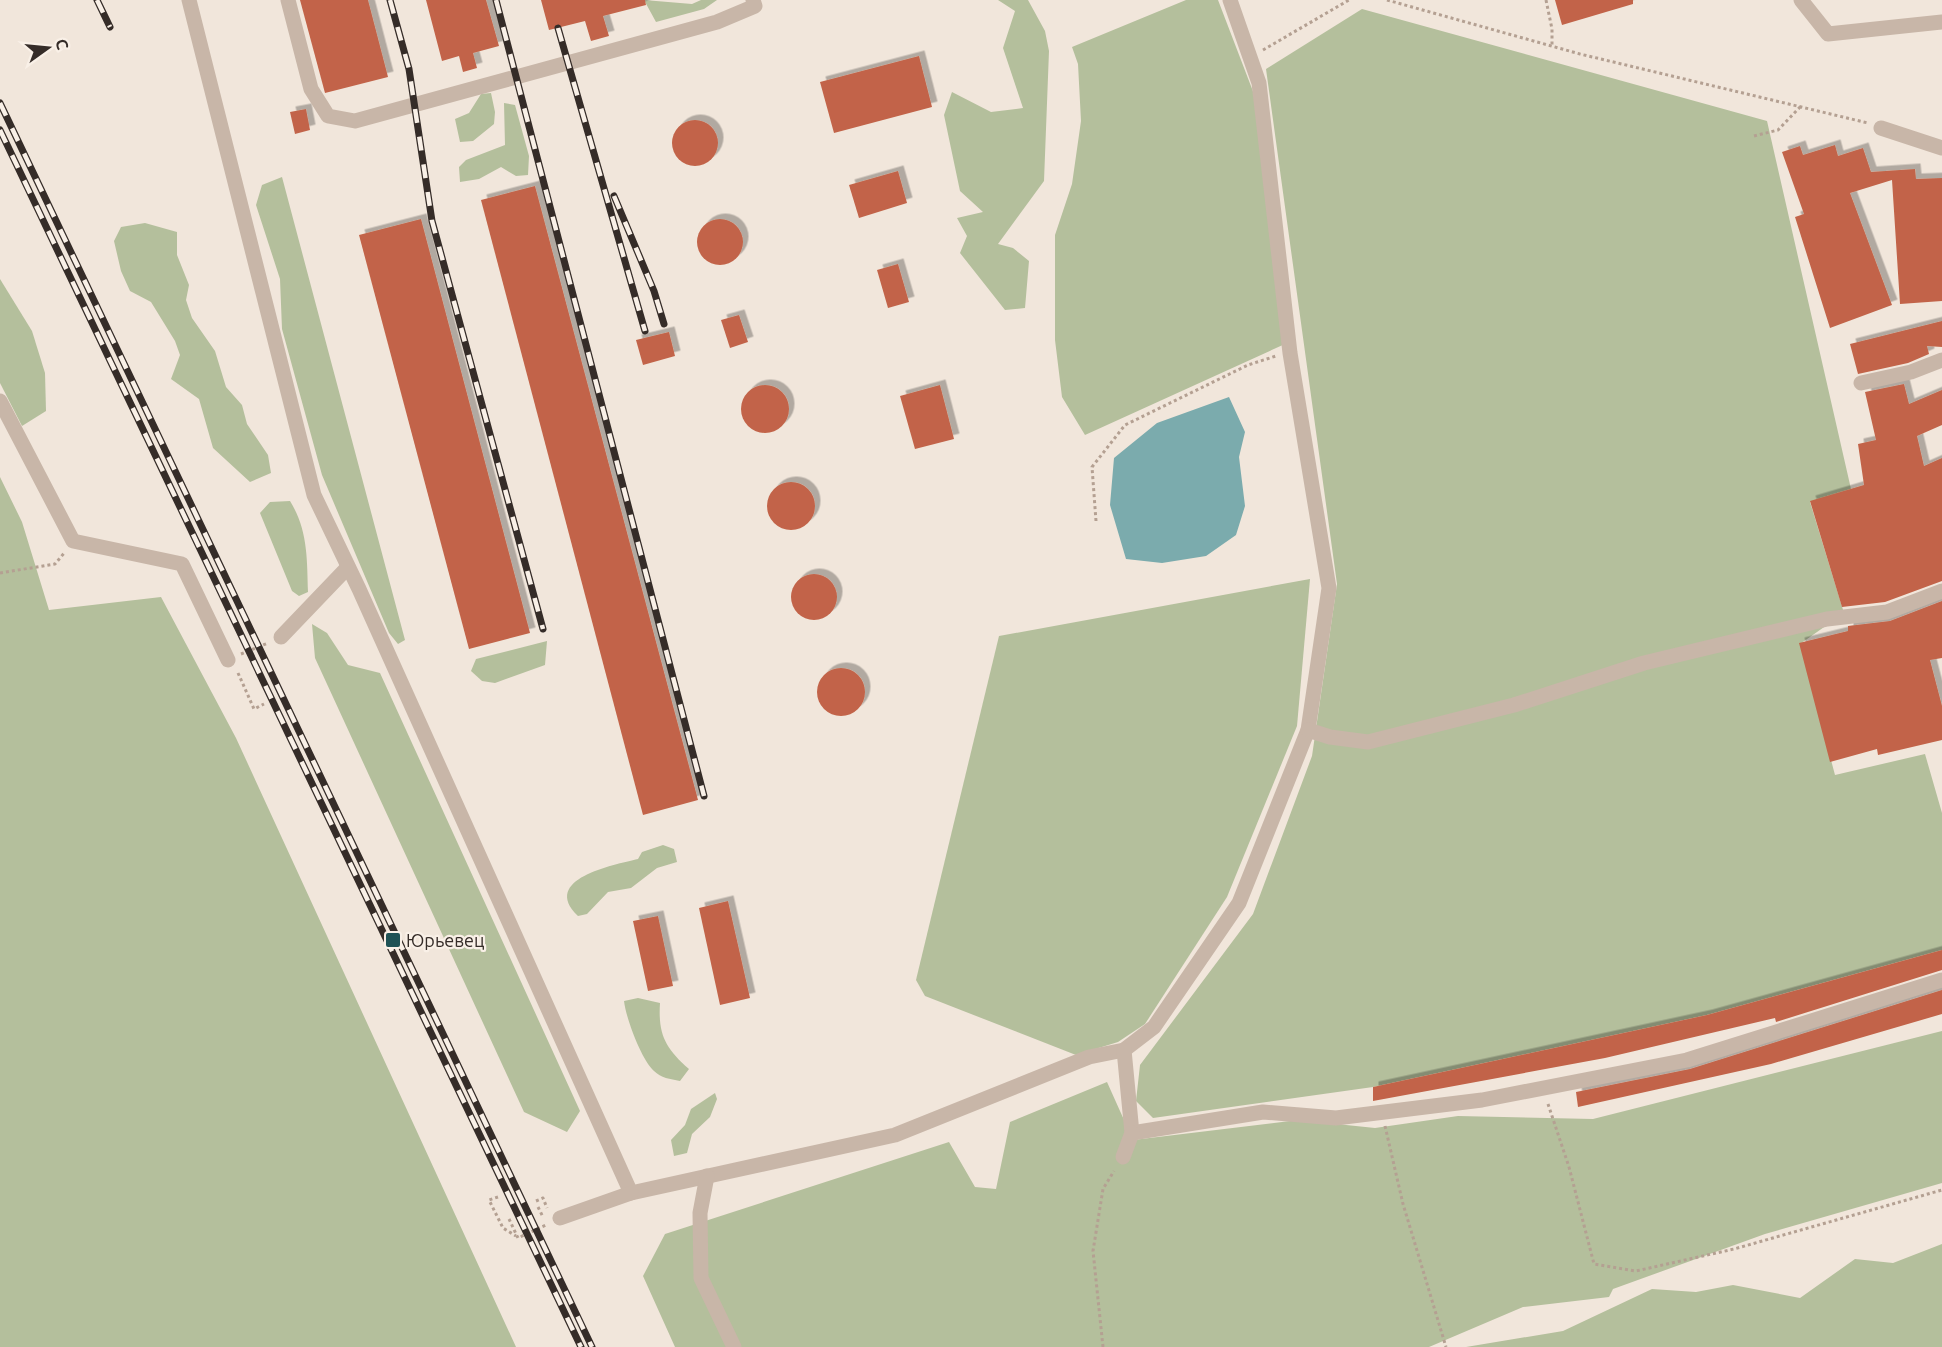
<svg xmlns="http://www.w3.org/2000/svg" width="1942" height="1347" viewBox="0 0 1942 1347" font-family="Ubuntu,sans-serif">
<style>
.green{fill:#b4bf9c}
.water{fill:#7babad}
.building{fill:#c26448;filter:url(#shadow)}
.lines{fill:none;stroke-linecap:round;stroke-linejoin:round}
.path{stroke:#b4a092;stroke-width:3;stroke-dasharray:3 3;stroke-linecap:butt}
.minor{stroke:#c8b6a8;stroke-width:15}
.rail-casing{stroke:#352c28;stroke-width:7}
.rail{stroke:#f9f0e7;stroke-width:4.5;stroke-dasharray:14;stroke-linecap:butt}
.poi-dot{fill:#1f5255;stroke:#f9f0e7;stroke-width:2}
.labels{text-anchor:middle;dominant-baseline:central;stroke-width:4.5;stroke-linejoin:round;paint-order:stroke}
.poi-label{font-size:18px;fill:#352c28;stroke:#f9f0e7;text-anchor:start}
</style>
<defs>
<filter id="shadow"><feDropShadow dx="5.5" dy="-5.5" stdDeviation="0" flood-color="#0004"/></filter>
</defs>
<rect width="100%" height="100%" fill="#f1e6db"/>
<g class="green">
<path d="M644,0l48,4 9,-4h16l-13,9 -48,13z"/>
<path d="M998,0h30l17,31 4,20 -5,130 -46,63 15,4 16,13 -4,47 -20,2 -45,-57 7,-17 -10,-18 26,-6 -23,-21 -16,-76 8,-23 39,20 32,-4 -20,-60 12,-37z"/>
<path d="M1186,0h32l36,94 31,250 -200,91 -23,-38 -7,-57v-105l17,-51 9,-63 -3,-57 -6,-17z"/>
<path d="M1362,9l405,112 84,368 -41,13 34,111 -44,31 35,131 90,-21 17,59v137l-235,65 -334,72 -220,31 -17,-17 4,-36 113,-151 59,-158 25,-172 -71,-515z"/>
<path d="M491,93l4,19 -1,12 -21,17 -13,1 -5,-23 14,-6 12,-19z"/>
<path d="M504,103l11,2 14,51 -1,19 -12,1 -15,-9 -22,12 -19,3 -1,-15 7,-7 39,-15z"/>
<path d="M282,177l123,463 -7,4 -9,-11 -67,-158 -40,-146 -2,-50 -24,-74 6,-20z"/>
<path d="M145,223l32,9v23l12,30 -3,15 6,18 23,33 11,36 16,18 5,19 21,31 3,18 -21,9 -37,-34 -14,-49 -28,-20 9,-24 -5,-14 -24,-39 -21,-11 -9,-20 -7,-30 7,-14z"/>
<path d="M0,279l32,52 13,42 1,38 -24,15 -22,-43z"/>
<path d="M0,477l22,45 27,88 112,-13 75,141 280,609h-516z"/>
<path d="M290,501c18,29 17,58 18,91l-9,4 -7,-5 -32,-78 10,-11z"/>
<path d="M1310,579l-13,147 -70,171 -82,127 -27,18 -42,13 -151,-59 -9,-16 83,-344z"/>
<path d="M312,624l15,9 21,32 32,8 200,438 -13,21 -43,-20 -209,-454z"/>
<path d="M547,641l-2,24 -50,18 -13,-2 -11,-10 5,-12z"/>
<path d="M663,845l11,4 3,13 -20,6 -26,20 -23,4 -21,22 -9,2c-38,-37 35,-51 60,-57l4,-7z"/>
<path d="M638,998l22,5c-2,31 5,45 29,66l-9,12c-10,-2 -19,-3 -26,-10 -13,-12 -28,-53 -30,-70z"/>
<path d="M1942,1031v152l-177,51 -152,55 -4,8 -86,10 -94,40h-754l-32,-71 22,-42 284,-92 26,45 21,2 14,-67 97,-40 26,58 165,-20 77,8 83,-12 135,3z"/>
<path d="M715,1093l2,6 -7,18 -18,17 -5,19 -13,3 -3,-16 14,-15 6,-16z"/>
<path d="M1942,1244v103h-476l97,-16 89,-42 44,3 37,-7 67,13 55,-39 38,4z"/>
</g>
<path class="water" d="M1229,397l16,35 -6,25 6,49 -9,29 -30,21 -44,7 -36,-4 -16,-54 4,-47 43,-35z"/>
<g class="building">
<path d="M300,0h68l20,77 -63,16z"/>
<path d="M426,0h60l13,46 -26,7 4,15 -14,4 -4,-16 -17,5z"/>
<path d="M541,0h104l1,5 -43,11 6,20 -18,5 -6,-20 -36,9z"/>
<path d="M1555,0h78v4l-71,21z"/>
<path d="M919,56l13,51 -98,26 -14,-51z"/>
<path d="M306,109l4,21 -15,4 -5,-22z"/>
<circle cx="695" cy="143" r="23"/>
<path d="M1835,145l3,11 25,-8 8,24 44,-3 1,10 26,-1v123l-42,3 -8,-124 -42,13 42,112 -62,23 -35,-111 9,-3 -22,-62 18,-6 3,9z"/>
<path d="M898,171l9,32 -48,15 -10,-33z"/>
<path d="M535,186l163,614 -55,15 -162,-615z"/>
<circle cx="720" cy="242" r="23"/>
<path d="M421,219l109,414 -61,16 -110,-414z"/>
<path d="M898,264l11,38 -21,6 -11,-38z"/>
<path d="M739,315l9,27 -18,6 -9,-28z"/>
<path d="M1942,321v26l-15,-1 2,8 -21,9 -50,11 -8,-30z"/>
<path d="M669,332l6,24 -32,9 -7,-25z"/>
<path d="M1904,384l5,20 33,-14v35l-25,11 7,30 18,-8v123l-57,21 -43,5 -32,-106 54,-16 -6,-41 18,-4 -11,-48z"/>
<path d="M940,385l14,54 -39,10 -15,-53z"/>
<circle cx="765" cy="409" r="24"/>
<circle cx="791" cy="506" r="24"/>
<circle cx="814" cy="597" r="23"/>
<path d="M1942,601v57l-12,2 12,46v34l-64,15 -1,-6 -47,13 -31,-119 49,-12v-5l42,-5z"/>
<circle cx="841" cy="692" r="24"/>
<path d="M728,901l22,97 -30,7 -21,-97z"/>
<path d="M658,916l15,70 -25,5 -15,-70z"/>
<path d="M1942,950v20l-166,52 -1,-4 -170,40 -232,43v-14l334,-72z"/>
<path d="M1942,990v24l-171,50 -193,43 -2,-15 114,-23z"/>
</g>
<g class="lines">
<g class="path">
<path d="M1387,0l193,54 288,69"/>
<path d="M1546,0l6,29v17"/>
<path d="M1263,50l86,-50"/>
<path d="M1754,136l24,-6 23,-24"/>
<path d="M1096,521l-4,-54 33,-42 123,-60 28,-9"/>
<path d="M0,573l55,-9 10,-12"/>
<path d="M241,654l27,-11"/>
<path d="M238,673l16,36 10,-5"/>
<path d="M1548,1104l21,63 25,97 42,7 98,-22 208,-59"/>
<path d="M1385,1126l18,78 43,143"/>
<path d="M498,1197l-9,3 14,28 13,8"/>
<path d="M536,1201l7,-3 4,10"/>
<path d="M538,1207l5,10"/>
<path d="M509,1219l9,19 28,-13"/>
<path d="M1103,1347l-10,-96 10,-62 11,-18"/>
</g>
<g class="minor">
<path d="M189,0l125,495 45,94 272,604 264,-58 194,-78 35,-7 30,-23 85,-124 69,-173 21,-142 -39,-235 -31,-270 -29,-83"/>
<path d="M288,0l23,89 17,27 27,5 362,-99 38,-16 -2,-6"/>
<path d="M1801,0l27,34 114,-12"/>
<path d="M1881,128l61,20"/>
<path d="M1861,383l50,-11 31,-12"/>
<path d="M0,401l73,140 109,23 46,96"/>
<path d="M281,637l67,-70"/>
<path d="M1308,730l22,7 38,5 146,-37 130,-42 183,-44 60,-7 55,-21"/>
<path d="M1124,1050l8,83 131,-21 73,6 146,-18 205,-40 255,-80"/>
<path d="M1123,1157l9,-24"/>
<path d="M707,1176l-7,37 1,65 33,69"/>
<path d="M560,1218l71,-25"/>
</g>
<defs>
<g id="rail">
<path d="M97,0l13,27"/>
<path d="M390,0l19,69 23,152 111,408"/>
<path d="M496,0l208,796"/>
<path d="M558,28l87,303"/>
<path d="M0,103l592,1244"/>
<path d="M0,130l581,1217"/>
<path d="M614,196l40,95 10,33"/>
</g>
</defs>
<use href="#rail" class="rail-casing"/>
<use href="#rail" class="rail"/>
</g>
<rect class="poi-dot" x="385" y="932" width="16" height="16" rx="3"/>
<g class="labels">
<g class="poi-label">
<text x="406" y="940">Юрьевец</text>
</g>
</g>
<g transform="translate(48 48) rotate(75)" stroke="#f9f0e7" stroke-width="4.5" paint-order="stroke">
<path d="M0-4.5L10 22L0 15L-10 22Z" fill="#352c28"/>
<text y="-9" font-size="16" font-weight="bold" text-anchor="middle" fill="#352c28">С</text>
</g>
</svg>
